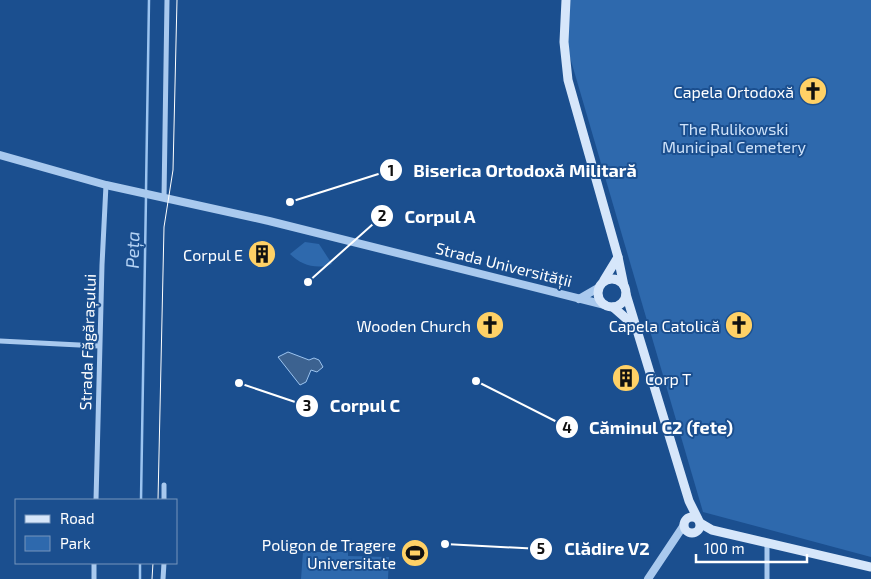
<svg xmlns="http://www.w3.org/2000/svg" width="871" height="579" viewBox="0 0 871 579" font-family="'Exo 2',sans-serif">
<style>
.green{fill:#2e69ad}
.water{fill:#3c6290;stroke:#9cc4f0}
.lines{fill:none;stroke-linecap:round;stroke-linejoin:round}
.stream{stroke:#9cc4f0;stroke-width:2.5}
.minor{stroke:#a9c9ee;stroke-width:5}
.tertiary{stroke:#a9c9ee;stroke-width:8}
.secondary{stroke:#d6e6fa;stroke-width:9}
.tram{stroke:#fff;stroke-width:1}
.labels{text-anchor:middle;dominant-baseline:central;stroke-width:4;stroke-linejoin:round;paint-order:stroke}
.poi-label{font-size:16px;fill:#fff;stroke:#1b4f8f;text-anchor:end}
.park-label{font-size:16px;fill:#cfe3fa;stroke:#1b4f8f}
.street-label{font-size:16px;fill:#fff;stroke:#1b4f8f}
.water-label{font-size:18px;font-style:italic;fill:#b5d3f5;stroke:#1b4f8f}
.leader{fill:none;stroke:#fff;stroke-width:2}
.callout-dot{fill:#fff;stroke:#1b4f8f;stroke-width:2}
.mark-label{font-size:15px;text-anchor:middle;font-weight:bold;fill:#111}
.callout-label{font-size:18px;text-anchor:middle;font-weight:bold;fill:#fff;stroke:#1b4f8f;stroke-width:4;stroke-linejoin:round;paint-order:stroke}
</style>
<rect width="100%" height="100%" fill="#1b4f8f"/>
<g class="green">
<path d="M570,0h301v557l-168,-45 -136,-465z"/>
<path d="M305,242l14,2 13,20c-15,6 -31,1 -42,-10z"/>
<path d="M303,552h45v4l41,1 -1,22h-87z"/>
</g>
<path class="water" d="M288,352l21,8 5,-2 5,2 4,7 -6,5 -6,-2 -5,12 -6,3 -22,-28z"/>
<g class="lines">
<g class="stream">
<path d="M146,191l3,-191"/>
<path d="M141,500l5,-304"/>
<path d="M140,579v-16"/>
</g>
<g class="minor">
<path d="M164,198l3,-198"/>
<path d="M0,341l99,5"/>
<path d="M96,500l6,-235 4,-80"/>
<path d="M164,500v-15"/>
<path d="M767,543v36"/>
<path d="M94,579v-16"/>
<path d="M163,579l1,-16"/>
</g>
<g class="tertiary">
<path d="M0,155l106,30 163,36 336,84"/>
<path d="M579,299l19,-11"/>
<path d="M648,579l36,-54"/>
</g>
<g class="secondary">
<path d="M566,0l-2,42 4,38 50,177 6,29"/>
<circle cx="612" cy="293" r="14"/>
<path d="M604,280l14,-23"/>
<path d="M626,294l63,207 9,18"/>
<path d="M613,307l24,21"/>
<circle cx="692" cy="525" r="8"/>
<path d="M700,523l12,7 159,37"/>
</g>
<g class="tram">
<path d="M158,500l6,-273 9,-57 4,-170"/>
<path d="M152,579l1,-16"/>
</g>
</g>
<defs>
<symbol id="church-disc" viewBox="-11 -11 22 22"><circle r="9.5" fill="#ffd166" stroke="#1b4f8f"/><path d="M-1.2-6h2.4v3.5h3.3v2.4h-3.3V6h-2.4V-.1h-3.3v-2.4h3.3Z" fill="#111"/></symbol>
<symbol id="building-disc" viewBox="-11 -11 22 22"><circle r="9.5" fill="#ffd166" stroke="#1b4f8f"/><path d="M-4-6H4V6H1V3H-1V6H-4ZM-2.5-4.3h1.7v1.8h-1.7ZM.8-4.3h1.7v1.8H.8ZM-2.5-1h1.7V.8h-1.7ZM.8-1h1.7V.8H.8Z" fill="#111"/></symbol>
<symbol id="stadium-disc" viewBox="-11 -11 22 22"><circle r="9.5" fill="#ffd166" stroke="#1b4f8f"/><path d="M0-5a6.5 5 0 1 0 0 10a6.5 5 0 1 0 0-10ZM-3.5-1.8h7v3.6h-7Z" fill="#111"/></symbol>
</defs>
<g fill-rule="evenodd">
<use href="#church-disc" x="797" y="75" width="32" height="32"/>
<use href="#building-disc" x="246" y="238" width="32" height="32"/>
<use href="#church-disc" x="474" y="309" width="32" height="32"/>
<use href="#church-disc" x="723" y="309" width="32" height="32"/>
<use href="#building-disc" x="610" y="362" width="32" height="32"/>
<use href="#stadium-disc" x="399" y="537" width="32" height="32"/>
</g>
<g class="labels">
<g class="poi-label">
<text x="794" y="91">Capela Ortodoxă</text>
<text x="243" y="254">Corpul E</text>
<text x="471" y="325">Wooden Church</text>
<text x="720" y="325">Capela Catolică</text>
<text x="645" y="378" text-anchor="start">Corp T</text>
<text x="396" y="544">Poligon de Tragere<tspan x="396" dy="18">Universitate</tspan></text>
</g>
<g class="park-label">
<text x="734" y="128">The Rulikowski<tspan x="734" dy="18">Municipal Cemetery</tspan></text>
</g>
<g class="street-label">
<text transform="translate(504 264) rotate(14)">Strada Universității</text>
<text transform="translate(87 342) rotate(-88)">Strada Făgărașului</text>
</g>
<g class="water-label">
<text transform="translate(132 250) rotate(-89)">Peța</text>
</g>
</g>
<path class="leader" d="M290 202L391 170M308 282L382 216M239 383L307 406M476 381L567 427M445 544L541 549"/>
<g class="callout-dot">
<circle cx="290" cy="202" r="5"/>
<circle cx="308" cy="282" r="5"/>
<circle cx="239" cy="383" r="5"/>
<circle cx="476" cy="381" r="5"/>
<circle cx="445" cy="544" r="5"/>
<circle cx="391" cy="170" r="12"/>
<circle cx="382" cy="216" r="12"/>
<circle cx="307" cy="406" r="12"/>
<circle cx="567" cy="427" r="12"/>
<circle cx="541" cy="549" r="12"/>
</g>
<g class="mark-label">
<text x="391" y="176">1</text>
<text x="382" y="221">2</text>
<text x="307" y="411">3</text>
<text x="567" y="433">4</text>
<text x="541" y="554">5</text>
</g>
<g class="callout-label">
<text x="525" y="177">Biserica Ortodoxă Militară</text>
<text x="440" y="223">Corpul A</text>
<text x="365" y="412">Corpul C</text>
<text x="661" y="434">Căminul C2 (fete)</text>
<text x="607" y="555">Clădire V2</text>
</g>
<rect x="15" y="499" width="162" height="65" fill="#1b4f8f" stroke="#7695bc"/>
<rect x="25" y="515" width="25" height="8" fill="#d6e6fa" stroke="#7695bc"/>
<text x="60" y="524" font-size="15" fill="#ffffff">Road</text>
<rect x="25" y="536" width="25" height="15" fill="#2e69ad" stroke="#7695bc"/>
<text x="60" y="549" font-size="15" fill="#ffffff">Park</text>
<path d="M696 554v8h111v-8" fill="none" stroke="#ffffff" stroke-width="2.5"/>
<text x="704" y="554" font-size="15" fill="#ffffff" stroke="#1b4f8f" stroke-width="4" paint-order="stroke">100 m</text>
</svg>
